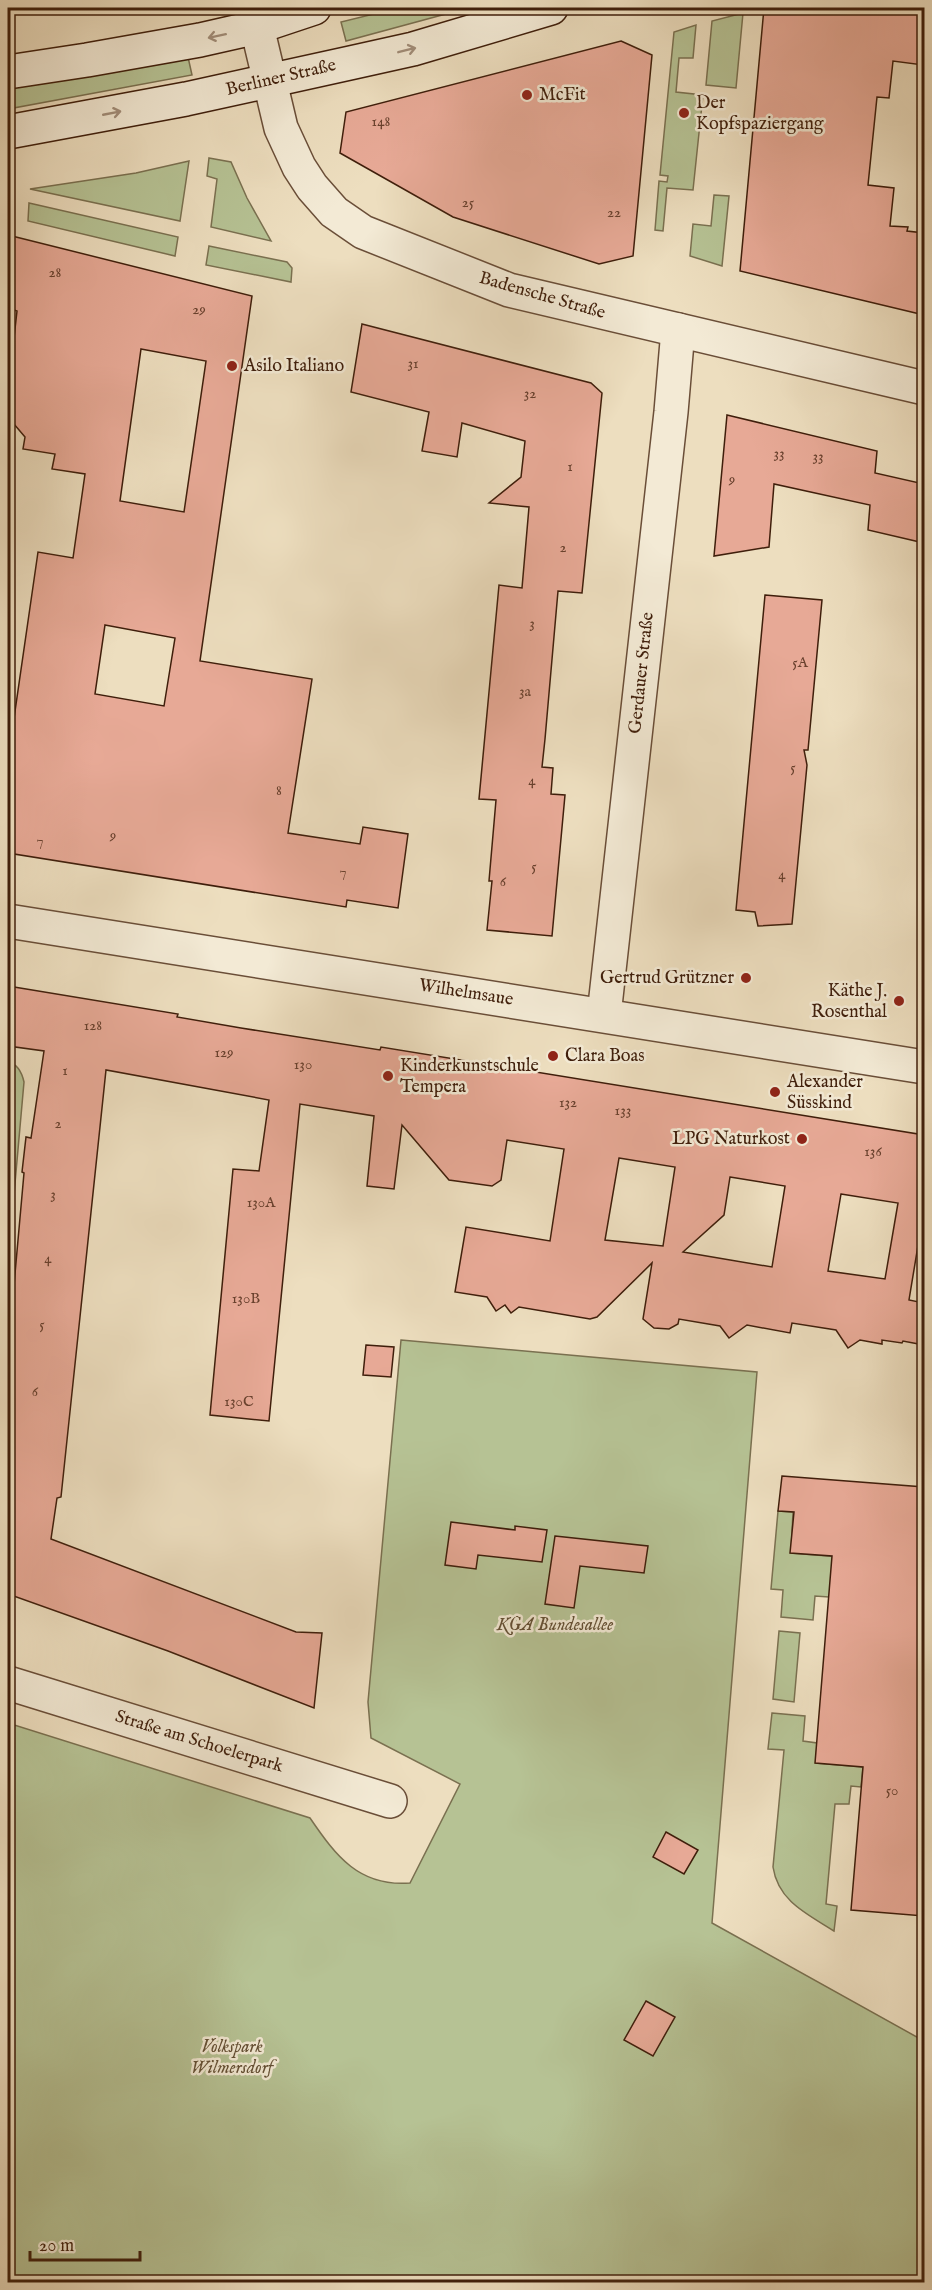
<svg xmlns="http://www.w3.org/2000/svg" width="932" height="2290" viewBox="0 0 932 2290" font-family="'IM FELL English',serif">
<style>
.green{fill:#b6c294;stroke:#7a7050;stroke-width:1.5}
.building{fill:#e7a996;stroke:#3f1e0b;stroke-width:1.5;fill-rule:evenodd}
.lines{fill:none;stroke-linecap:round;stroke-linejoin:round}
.minor-casing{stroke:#6a4e38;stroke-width:36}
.tertiary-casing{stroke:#6a4e38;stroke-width:36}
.secondary-casing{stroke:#3f1e0b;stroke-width:36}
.minor{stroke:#f3ead5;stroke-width:33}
.tertiary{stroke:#f3ead5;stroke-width:33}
.secondary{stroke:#f3ead5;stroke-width:33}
.oneway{stroke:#a28e7a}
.poi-dot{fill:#8f2418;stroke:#f3ead5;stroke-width:2}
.labels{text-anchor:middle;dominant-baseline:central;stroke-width:5;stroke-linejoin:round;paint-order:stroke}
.number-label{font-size:15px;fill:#69412e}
.street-label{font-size:18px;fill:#3f1e0b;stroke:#f3ead5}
.poi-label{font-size:18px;fill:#3f1e0b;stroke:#f3ead5;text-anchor:start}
.park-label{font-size:18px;font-style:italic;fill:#634f34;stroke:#f3ead5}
</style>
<rect width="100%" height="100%" fill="#eddebf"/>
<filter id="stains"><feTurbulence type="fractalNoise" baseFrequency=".00333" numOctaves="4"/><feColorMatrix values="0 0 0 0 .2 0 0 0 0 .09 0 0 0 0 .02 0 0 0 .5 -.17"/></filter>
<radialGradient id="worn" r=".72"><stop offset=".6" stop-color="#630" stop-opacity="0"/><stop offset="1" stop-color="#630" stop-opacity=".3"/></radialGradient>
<g class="green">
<path d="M398,8h70l-122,33 -5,-19z"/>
<path d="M743,13l-7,75 -30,-3 6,-64z"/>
<path d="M696,25l-3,33h-14l-3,34 27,3 -10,95 -26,-2 -4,43 -8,-1 4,-49 8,1 1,-6 -8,-1 14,-143z"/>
<path d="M188,57l4,18 -184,34v-21z"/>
<path d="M209,158l22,4 16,36 24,43 -60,-14 6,-48 -10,-3z"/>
<path d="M189,161l-9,60 -150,-32 106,-16z"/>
<path d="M714,195l15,1 -7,70 -32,-10 3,-32 18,2z"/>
<path d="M29,203l149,34 -3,19 -147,-35z"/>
<path d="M209,246l78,16 5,6 -1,14 -85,-17z"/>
<path d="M8,1062c10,2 14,11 16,20l-16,180z"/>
<path d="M401,1340l356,32 -45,551 212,118v241h-916v-559l302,95c26,38 49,69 100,65l50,-99 -89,-46 -3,-36z"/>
<path d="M778,1511l15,1 -2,41 62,5 -24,39 -14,-1 -2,24 -32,-3 2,-27 -12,-1z"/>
<path d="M779,1631l21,2 -6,69 -21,-3z"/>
<path d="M772,1713l33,3 -2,25 14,2 -1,20 47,4 -2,20 -10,-1 -2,18h-14l-9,100 11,2 -3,25c-27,-17 -56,-30 -61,-64l11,-117 -16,-1z"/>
</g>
<g class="building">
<path d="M764,8h160l-1,57 -30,-4 -4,37 -12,-1 -9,88 26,3 -4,38 18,1 -1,4 17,2v82l-184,-44z"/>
<path d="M621,41l31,14 -19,201 -34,8 -146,-47 -113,-64 6,-41z"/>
<path d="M8,235l244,61 -52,365 112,18 -24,154 72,11 3,-17 45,7 -10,74 -51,-8 -1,7 -338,-54v-129l5,1 25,-173 35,6 12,-84 -33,-5 3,-15 -32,-5 2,-12 -17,-20v-26l9,-80 -9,-3zM141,349l65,12 -22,151 -64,-11zM105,625l70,13 -11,68 -69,-12z"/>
<path d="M362,324l229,59 11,10 -20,200 -24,-2 -13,148 -3,28 11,1 -2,26 14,1 -13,141 -65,-6 5,-49h-3l7,-81 -17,-1 20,-214 23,3 7,-81 -40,-4 32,-26 4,-36 -63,-18 -5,34 -35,-6 7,-39 -78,-20z"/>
<path d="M727,415l150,36 -2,22 49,11v59l-56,-13 2,-25 -96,-21 -5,63 -55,9z"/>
<path d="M765,595l57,5 -14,150h-4l3,15 -15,159 -34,2 -3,-14 -19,-2z"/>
<path d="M8,986l170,28 -1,3 64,11 139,22 1,-3 543,88v74l-15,91 15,3v42l-21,-4 -1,2 -20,-3v4l-22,-4 -12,8 -12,-18 -44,-7 -2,10 -43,-8 -18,13 -9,-12 -41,-7 -1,5 -9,5 -15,-1 -11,-9 9,-56 -55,54 -7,2 -71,-12 -8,6 -6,-8 -9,6 -9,-14 -32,-5 11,-65 84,14 14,-92 -57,-9 -6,40 -9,6 -43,-6 -47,-55 -8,64 -27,-3 7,-70 -74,-12 -31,317 -59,-6 23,-246 26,2 10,-71 -163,-30 -45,427 -4,1 -6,41 245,93 26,1 -8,75 -146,-57 -160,-57v-242l16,-179 -2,-1 4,-35 5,1 13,-87 -36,-5zM619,1158l56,9 -12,79 -58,-6zM730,1177l55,9 -13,81 -89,-15 41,-37zM841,1194l57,9 -13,76 -57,-8z"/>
<path d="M366,1345l28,2 -3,30 -28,-2z"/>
<path d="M782,1476l142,11v429l-73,-6 12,-143 -48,-4 17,-207 -42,-3 4,-41 -16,-1z"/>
<path d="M451,1522l64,8v-4l32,4 -5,32 -64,-7 -2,14 -31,-4z"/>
<path d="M555,1536l93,10 -4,27 -64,-7 -6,42 -29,-4z"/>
<path d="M666,1832l32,18 -14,24 -31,-17z"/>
<path d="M646,2001l29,16 -22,39 -29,-16z"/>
</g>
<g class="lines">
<defs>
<g id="minor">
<path d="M8,921l916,146"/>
<path d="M604,1015l67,-603 7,-82"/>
<path d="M8,1683l382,118"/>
</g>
<path id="tertiary" d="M257,27l24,101 18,39 13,20 22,25 29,20 146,58 415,98"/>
<g id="secondary">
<path d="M8,72l79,-12 113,-20 57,-13 57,-19"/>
<path d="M8,132l178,-33 164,-36 63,-14 138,-41"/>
</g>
</defs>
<use href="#minor" class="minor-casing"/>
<use href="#tertiary" class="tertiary-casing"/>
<use href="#secondary" class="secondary-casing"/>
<use href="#minor" class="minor"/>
<use href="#tertiary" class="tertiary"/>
<use href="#secondary" class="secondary"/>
</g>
<defs><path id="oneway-shaft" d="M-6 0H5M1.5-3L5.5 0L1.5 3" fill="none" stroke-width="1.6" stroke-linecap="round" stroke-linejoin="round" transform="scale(1.5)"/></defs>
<g class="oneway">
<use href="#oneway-shaft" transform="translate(217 36) rotate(168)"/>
<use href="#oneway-shaft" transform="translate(407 50) rotate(-14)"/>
<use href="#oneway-shaft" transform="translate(112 113) rotate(-11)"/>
</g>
<g class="poi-dot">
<circle cx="527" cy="95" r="6"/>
<circle cx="684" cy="113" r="6"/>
<circle cx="232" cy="366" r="6"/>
<circle cx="746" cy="978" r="6"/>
<circle cx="899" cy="1001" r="6"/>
<circle cx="553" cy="1056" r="6"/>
<circle cx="388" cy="1076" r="6"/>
<circle cx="775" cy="1092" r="6"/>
<circle cx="802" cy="1139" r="6"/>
</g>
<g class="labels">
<g class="number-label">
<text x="381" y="121">148</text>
<text x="468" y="202">25</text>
<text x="614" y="212">22</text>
<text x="55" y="272">28</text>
<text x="199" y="309">29</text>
<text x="413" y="363">31</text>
<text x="530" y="393">32</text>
<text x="779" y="453">33</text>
<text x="818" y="456">33</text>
<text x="570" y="466">1</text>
<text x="732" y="479">9</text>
<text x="563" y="547">2</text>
<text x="532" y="623">3</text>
<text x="800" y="662">5A</text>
<text x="525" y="691">3a</text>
<text x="793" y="767">5</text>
<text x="532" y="780">4</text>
<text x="279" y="790">8</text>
<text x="113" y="835">9</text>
<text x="40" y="840">7</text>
<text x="534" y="866">5</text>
<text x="343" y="871">7</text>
<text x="782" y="874">4</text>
<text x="503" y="881">6</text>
<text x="93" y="1025">128</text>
<text x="224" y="1052">129</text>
<text x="303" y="1064">130</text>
<text x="65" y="1070">1</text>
<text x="568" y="1102">132</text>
<text x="623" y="1110">133</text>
<text x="58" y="1123">2</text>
<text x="873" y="1151">136</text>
<text x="53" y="1194">3</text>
<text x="261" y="1202">130A</text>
<text x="48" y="1258">4</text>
<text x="246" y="1298">130B</text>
<text x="42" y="1324">5</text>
<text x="35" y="1391">6</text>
<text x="239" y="1401">130C</text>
<text x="892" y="1790">50</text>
</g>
<g class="street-label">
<text transform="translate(281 78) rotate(-13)">Berliner Straße</text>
<text transform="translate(542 296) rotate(16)">Badensche Straße</text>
<text transform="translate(642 673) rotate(-84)">Gerdauer Straße</text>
<text transform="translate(466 993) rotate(9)">Wilhelmsaue</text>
<text transform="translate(199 1742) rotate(17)">Straße am Schoelerpark</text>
</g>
<g class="poi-label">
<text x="539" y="95">McFit</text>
<text x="696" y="103">Der<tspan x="696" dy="21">Kopfspaziergang</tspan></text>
<text x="244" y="366">Asilo Italiano</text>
<text x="734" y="978" text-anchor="end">Gertrud Grützner</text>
<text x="887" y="991" text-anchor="end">Käthe J.<tspan x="887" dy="21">Rosenthal</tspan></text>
<text x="565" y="1056">Clara Boas</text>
<text x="400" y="1066">Kinderkunstschule<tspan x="400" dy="21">Tempera</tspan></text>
<text x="787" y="1082">Alexander<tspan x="787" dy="21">Süsskind</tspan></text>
<text x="790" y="1139" text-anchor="end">LPG Naturkost</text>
</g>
<g class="park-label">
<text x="555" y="1625">KGA Bundesallee</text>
<text x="232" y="2047">Volkspark<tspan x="232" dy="21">Wilmersdorf</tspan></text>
</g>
</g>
<rect width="932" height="2290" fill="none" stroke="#eddebf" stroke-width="30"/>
<rect x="9" y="9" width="914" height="2272" fill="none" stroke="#3f1e0b" stroke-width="3"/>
<rect x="15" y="15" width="902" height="2260" fill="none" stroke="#3f1e0b" stroke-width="1.5"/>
<path d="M30 2251v9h110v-9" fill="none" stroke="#3f1e0b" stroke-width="3"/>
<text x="39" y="2251" font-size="18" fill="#3f1e0b" stroke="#f3ead5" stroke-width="4.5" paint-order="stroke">20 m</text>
<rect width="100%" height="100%" filter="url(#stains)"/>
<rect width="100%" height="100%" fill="url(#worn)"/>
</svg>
